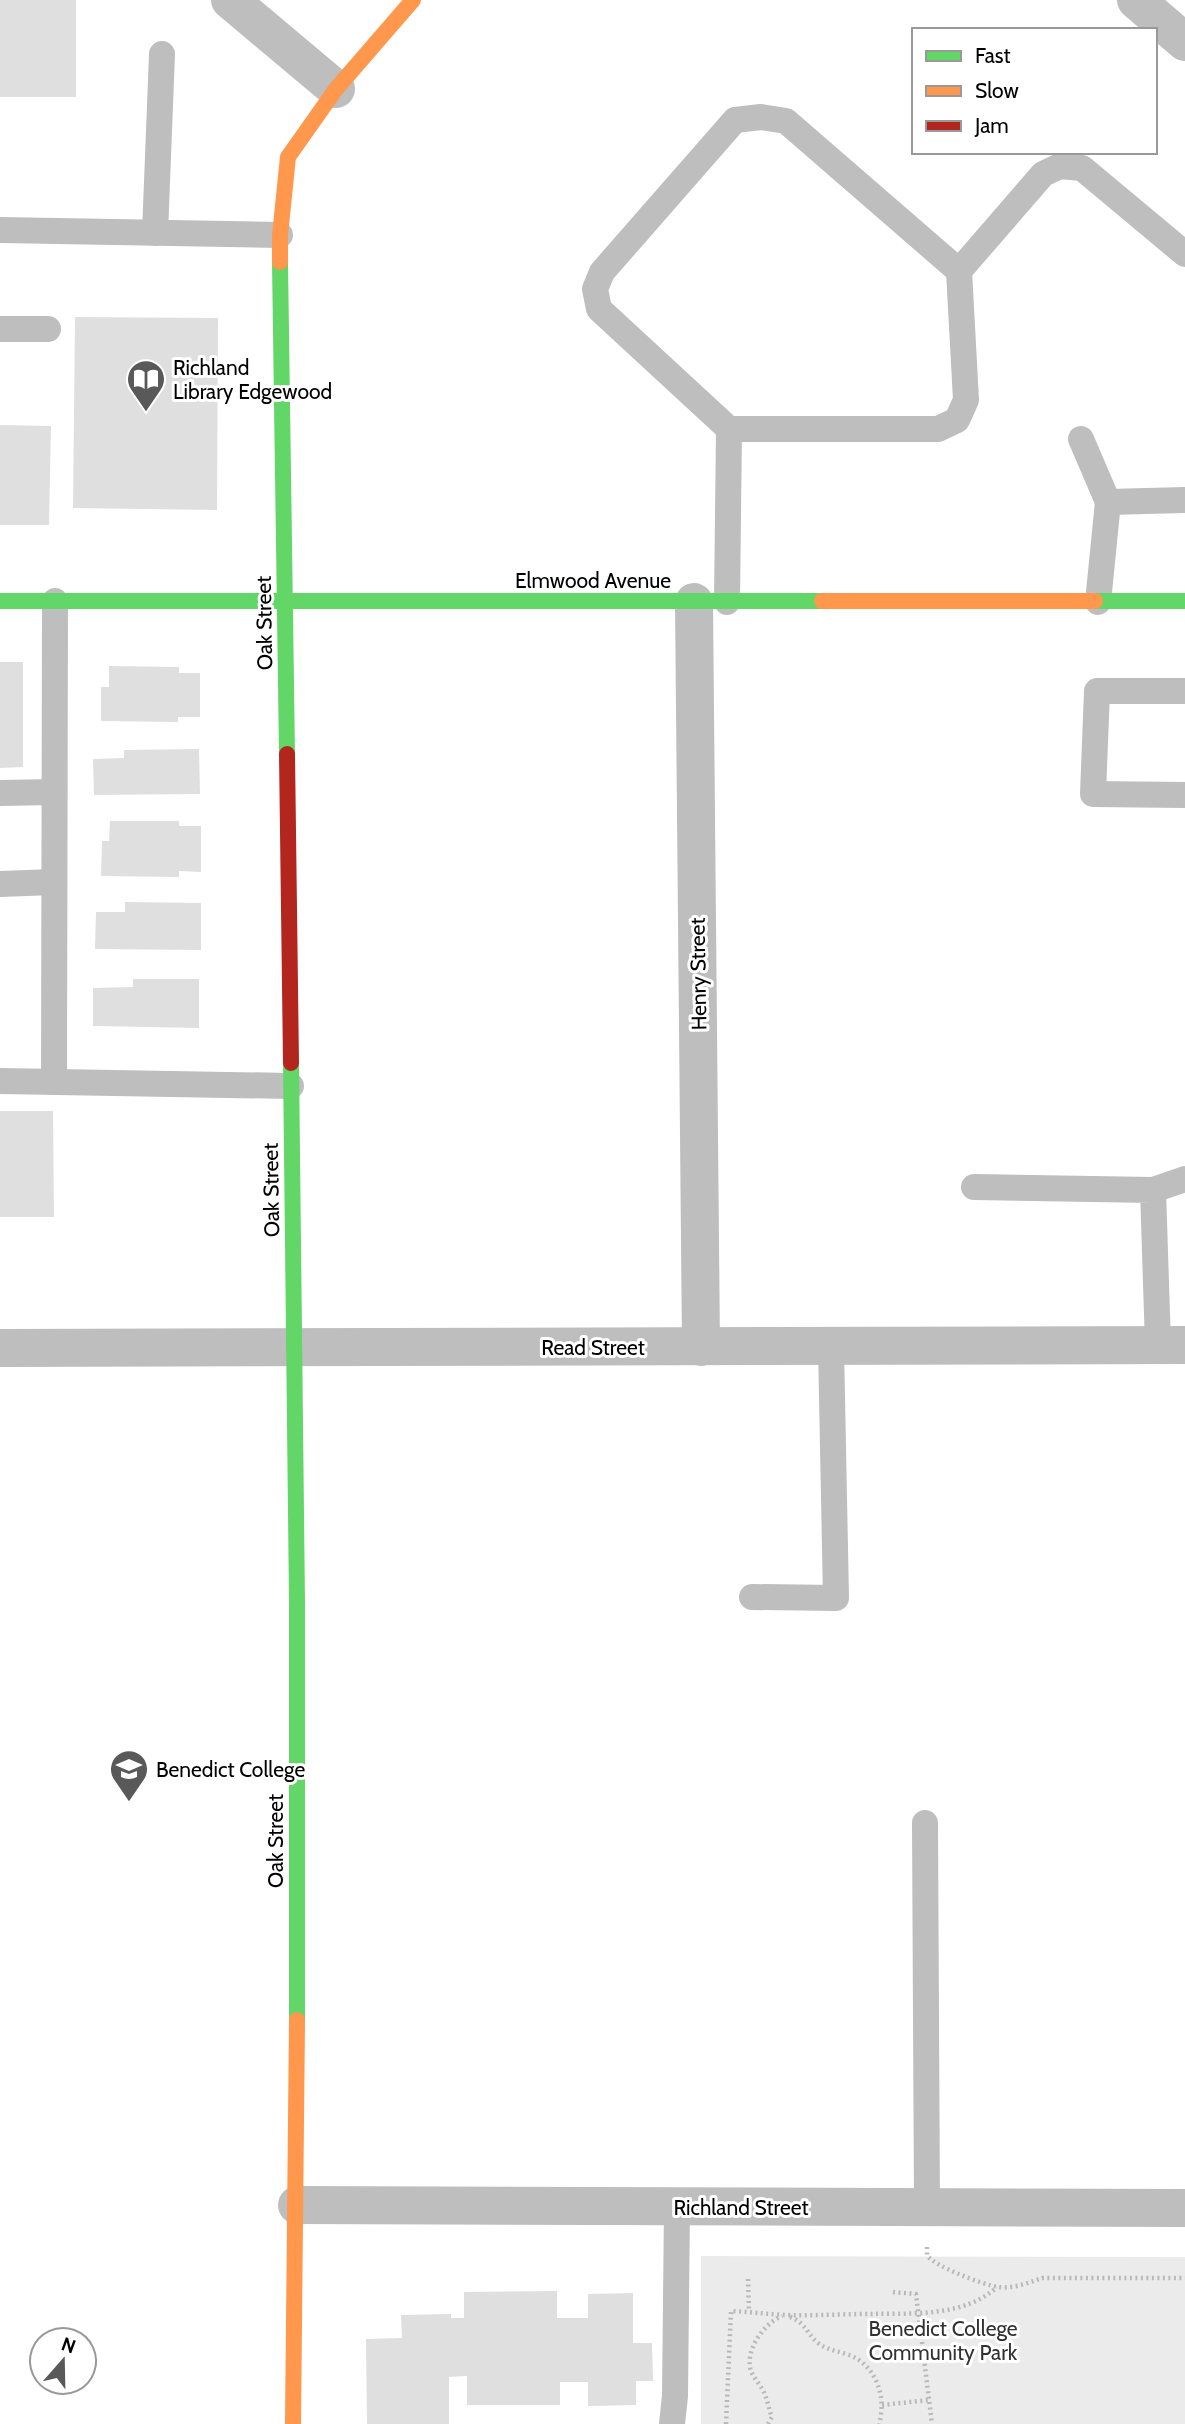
<svg xmlns="http://www.w3.org/2000/svg" width="1185" height="2424" viewBox="0 0 1185 2424" font-family="Cabin,sans-serif">
<style>
.green{fill:#ebebeb}
.building{fill:#dfdfdf}
.lines{fill:none;stroke-linecap:round;stroke-linejoin:round}
.path{stroke:#b9b9b9;stroke-width:4.5;stroke-dasharray:2 3.5;stroke-linecap:butt}
.lane{stroke:#bebebe;stroke-width:26}
.street{stroke:#bebebe;stroke-width:38}
.fast{stroke:#63d668;stroke-width:16}
.slow{stroke:#ff974d;stroke-width:16}
.jam{stroke:#b3261e;stroke-width:16}
.labels{text-anchor:middle;dominant-baseline:central;stroke-width:6;stroke-linejoin:round;paint-order:stroke}
.poi-label{font-size:21px;fill:#000;stroke:#fff;text-anchor:start}
.street-label{font-size:21px;fill:#000;stroke:#fff}
.park-label{font-size:21px;fill:#323232;stroke:#fff}
</style>
<rect width="100%" height="100%" fill="#fff"/>
<path class="green" d="M701,2256l484,1v167h-484z"/>
<g class="building">
<rect x="0" y="0" width="76" height="97"/>
<path d="M75,317l143,1 -1,192 -144,-2z"/>
<path d="M0,425l51,1 -2,99h-49z"/>
<path d="M0,662h23v105l-23,1z"/>
<path d="M109,666l70,1v6h21v44h-22v5l-77,-1v-34h8z"/>
<path d="M199,749l1,45 -106,1 -1,-36 31,-1v-8z"/>
<path d="M110,821h69v5h22v46l-22,-1v6l-78,-1 1,-35h7z"/>
<path d="M125,902l76,1v47l-106,-1 1,-37h29z"/>
<path d="M133,979h66v49l-106,-2v-38l40,-1z"/>
<path d="M0,1111h53l1,106h-54z"/>
<path d="M557,2291v27h31v-24l45,-1v50h19l1,38h-17v24l-48,1v-24h-28v23h-93v-29l-18,1v47h-82l-1,-85 36,-1 -1,-23 50,-1v4h13v-26z"/>
</g>
<g class="lines">
<g class="path">
<path d="M927,2247v8c6,11 57,30 71,32 15,2 30,-4 44,-9h143"/>
<path d="M748,2279l1,33"/>
<path d="M893,2292l23,2 16,130"/>
<path d="M790,2317c15,5 17,17 28,26 9,7 20,8 31,12 27,10 38,42 30,69"/>
<path d="M882,2405l47,-5"/>
<path d="M726,2424l5,-113c19,1 36,3 55,4 27,1 54,-1 81,-1 43,-1 96,4 130,-27"/>
<path d="M768,2424l4,-7c-3,-7 -4,-15 -7,-22 -3,-9 -11,-16 -14,-24 -7,-20 13,-48 31,-55"/>
</g>
<g class="lane">
<path d="M0,230l280,5"/>
<path d="M155,233l7,-179"/>
<path d="M0,329h48"/>
<path d="M729,429l-130,-120 -4,-20 7,-17 133,-152 26,-3 25,4 173,150"/>
<path d="M1081,439l27,63"/>
<path d="M727,602l2,-173h209l19,-9 9,-20 -7,-129 84,-97 17,-8 22,2 103,86"/>
<path d="M1098,602l10,-100 77,-2"/>
<path d="M1185,691h-88l-4,103 92,1"/>
<path d="M0,793l54,-1"/>
<path d="M0,884l54,-2"/>
<path d="M0,1081l291,5"/>
<path d="M54,1082l1,-481"/>
<path d="M974,1187l179,3 5,155"/>
<path d="M1153,1190l32,-11"/>
<path d="M752,1597l84,1 -5,-252"/>
<path d="M925,1823l2,384"/>
<path d="M672,2424l3,-28 2,-190"/>
</g>
<g class="street">
<path d="M230,0l106,89"/>
<path d="M1136,0l49,42"/>
<path d="M694,602l7,745"/>
<path d="M0,1348l1185,-3"/>
<path d="M297,2205l888,3"/>
</g>
<g class="fast">
<path d="M280,262l7,492"/>
<path d="M0,601h822"/>
<path d="M1095,601h90"/>
<path d="M291,1063l6,540v417"/>
</g>
<g class="slow">
<path d="M280,262v-27l8,-78 48,-68 77,-89"/>
<path d="M822,601h273"/>
<path d="M293,2424l4,-404"/>
</g>
<path class="jam" d="M287,754l4,309"/>
</g>
<defs>
<symbol id="library-pin" viewBox="-11 -11 22 30"><path d="M0 17L-7.5 6A9.5 9.5 0 1 1 7.5 6Z" fill="#595959" stroke="#fff"/><path d="M-6-4Q-3-5.5-.7-3.5V5Q-3 3-6 4ZM6-4Q3-5.5 .7-3.5V5Q3 3 6 4Z" fill="#fff"/></symbol>
<symbol id="university-pin" viewBox="-11 -11 22 30"><path d="M0 17L-7.5 6A9.5 9.5 0 1 1 7.5 6Z" fill="#595959" stroke="#fff"/><path d="M0-5L7-2L0 1L-7-2ZM-4 1L0 2.5L4 1V4Q0 6-4 4Z" fill="#fff"/></symbol>
</defs>
<g fill-rule="evenodd">
<use href="#library-pin" x="124" y="357" width="44" height="60"/>
<use href="#university-pin" x="107" y="1747" width="44" height="60"/>
</g>
<g class="labels">
<g class="poi-label">
<text x="173" y="367">Richland<tspan x="173" dy="24">Library Edgewood</tspan></text>
<text x="156" y="1769">Benedict College</text>
</g>
<g class="street-label">
<text x="593" y="580">Elmwood Avenue</text>
<text transform="translate(264 623) rotate(-91)">Oak Street</text>
<text transform="translate(698 974) rotate(-91)">Henry Street</text>
<text transform="translate(271 1190) rotate(-91)">Oak Street</text>
<text x="593" y="1347">Read Street</text>
<text transform="translate(275 1841) rotate(-90)">Oak Street</text>
<text x="741" y="2207">Richland Street</text>
</g>
<g class="park-label">
<text x="943" y="2328">Benedict College<tspan x="943" dy="24">Community Park</tspan></text>
</g>
</g>
<rect x="912" y="28" width="245" height="126" fill="#ffffff" stroke="#999999" stroke-width="2"/>
<rect x="926" y="51" width="35" height="10" fill="#63d668" stroke="#999999" stroke-width="2"/>
<text x="975" y="63" font-size="21" fill="#000000">Fast</text>
<rect x="926" y="86" width="35" height="10" fill="#ff974d" stroke="#999999" stroke-width="2"/>
<text x="975" y="98" font-size="21" fill="#000000">Slow</text>
<rect x="926" y="121" width="35" height="10" fill="#b3261e" stroke="#999999" stroke-width="2"/>
<text x="975" y="133" font-size="21" fill="#000000">Jam</text>
<g transform="translate(63 2361) rotate(20)"><circle r="33" fill="#ffffff" stroke="#999999" stroke-width="2"/>
<path d="M0-5L12 26L0 18L-12 26Z" fill="#595959"/>
<text y="-10" font-size="19" font-weight="bold" text-anchor="middle" fill="#000000">N</text>
</g>
</svg>
